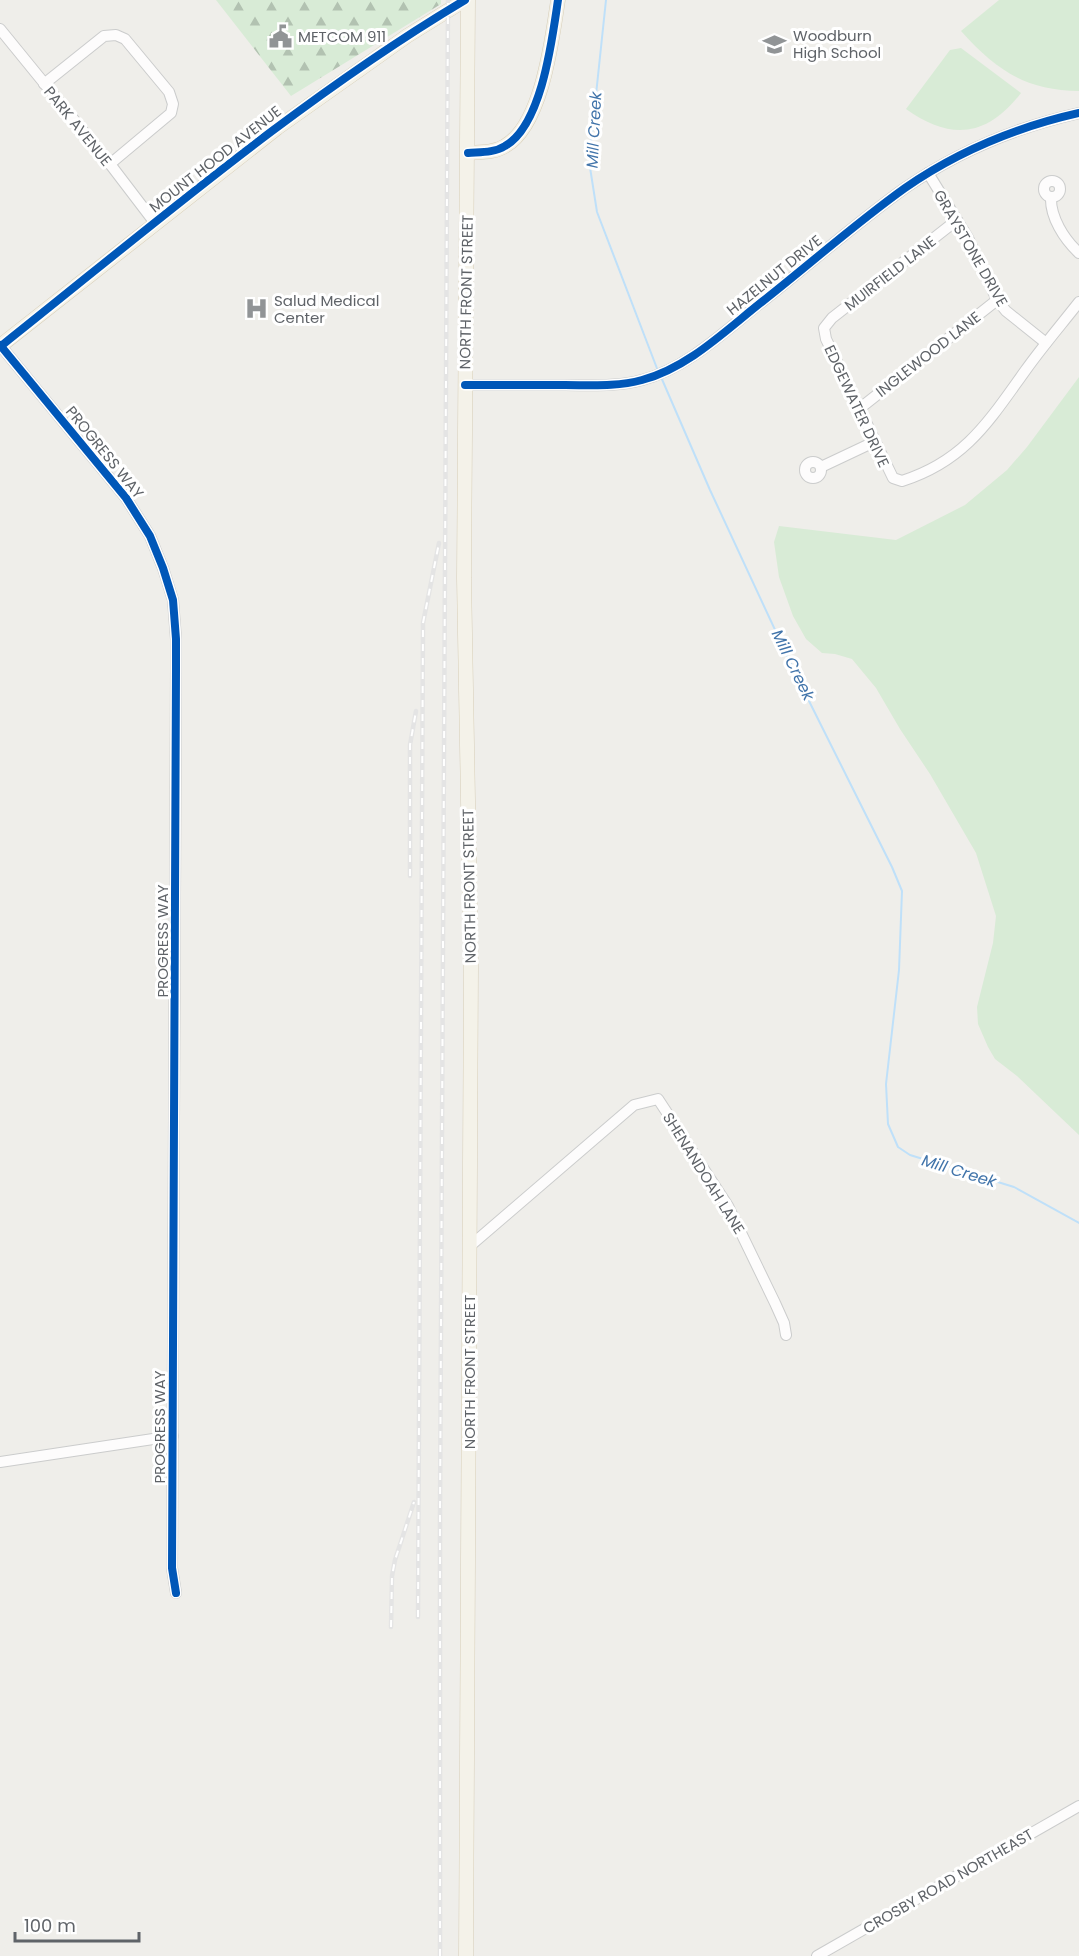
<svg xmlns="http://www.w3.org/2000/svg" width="1079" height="1956" viewBox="0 0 1079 1956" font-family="Poppins,sans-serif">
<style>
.green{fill:#d8ebd6}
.forest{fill:url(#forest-firs)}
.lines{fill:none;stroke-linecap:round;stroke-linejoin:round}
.stream{stroke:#bfe0f9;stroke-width:2}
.minor-casing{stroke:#cbcccc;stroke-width:12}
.major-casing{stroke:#d7ceb8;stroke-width:15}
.minor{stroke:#fdfcfc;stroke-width:10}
.major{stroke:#f4f2e9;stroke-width:14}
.rail-casing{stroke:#e4e4e4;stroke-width:4.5}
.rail{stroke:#fff;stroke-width:2;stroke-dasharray:7;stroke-linecap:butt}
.cycleway-casing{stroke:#fff;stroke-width:11}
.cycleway{stroke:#0057b8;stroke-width:8}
.labels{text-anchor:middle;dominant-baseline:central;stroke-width:6;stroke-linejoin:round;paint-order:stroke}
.poi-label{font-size:15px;fill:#5f6368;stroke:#fff;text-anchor:start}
.street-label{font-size:15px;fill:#5f6368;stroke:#fff}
.water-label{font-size:16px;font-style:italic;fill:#4174aa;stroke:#fff}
</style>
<defs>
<pattern id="forest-firs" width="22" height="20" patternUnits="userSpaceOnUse" patternTransform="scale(1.5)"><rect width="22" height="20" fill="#d8ebd6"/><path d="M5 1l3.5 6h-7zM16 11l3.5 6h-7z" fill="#b2c2b1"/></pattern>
</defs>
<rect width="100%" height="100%" fill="#efeeea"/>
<g class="green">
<path d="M999,0h80v91c-54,-1 -83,-21 -118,-60z"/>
<path d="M961,48l60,45c-34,44 -70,48 -115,16l44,-59z"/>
<path d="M1079,377v758l-62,-59 -22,-17 -7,-12 -10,-23 -1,-17 16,-64 3,-27 -20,-63 -46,-79 -30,-45 -24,-41 -24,-29 -17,-5 -13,-1 -16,-14 -13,-23 -14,-39 -5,-35 5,-16 117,14 69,-35 42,-35 20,-23z"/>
</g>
<path class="forest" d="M216,0h225v4l-150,92z"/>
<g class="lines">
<g class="stream">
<path d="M606,0l-17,161 8,51 61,159"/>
<path d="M661,377l49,113 87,187 95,190 10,24 -3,79 -13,114 2,40 10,23 12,8 104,32 65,36"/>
</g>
<defs>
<g id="minor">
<path d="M0,29l110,135 45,59"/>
<path d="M44,84l60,-48 12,-1 9,4 44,53 4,12 -2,9 -61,51"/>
<path d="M928,173l40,65 29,62 9,11 40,32"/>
<circle cx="1052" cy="189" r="8"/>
<path d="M1051,197c-1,20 13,42 28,56"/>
<path d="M957,220l-125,98 -8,10 2,11 67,139 9,3c63,-20 87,-60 123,-110 17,-24 36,-46 54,-69"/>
<path d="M0,345l126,153 24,38 13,32 10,32 3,39v31l-4,898 4,25"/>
<path d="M465,385c34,0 67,0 100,0 26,0 52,2 77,-5 46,-12 84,-50 121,-79 47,-37 93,-78 142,-113 52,-36 112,-61 174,-75"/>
<path d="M859,409l138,-109"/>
<circle cx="813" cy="470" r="8"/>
<path d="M821,467l53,-25"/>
<path d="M470,1246l164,-141 24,-6 70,107 47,97 9,20 2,12"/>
<path d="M0,1462l173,-26"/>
<path d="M817,1956l262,-150"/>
</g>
<g id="major">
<path d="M468,153c12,-1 26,0 37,-7 37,-21 47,-106 53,-146"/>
<path d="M0,346l277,-218 130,-92 58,-36"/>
<path d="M466,1956l5,-989 -7,-389 4,-578"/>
</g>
</defs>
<use href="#minor" class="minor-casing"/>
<use href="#major" class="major-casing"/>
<use href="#minor" class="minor"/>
<use href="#major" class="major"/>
<defs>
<g id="rail">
<path d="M410,876v-131l6,-34"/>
<path d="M418,1617l5,-994 16,-80"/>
<path d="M391,1627l1,-51 3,-16 19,-58"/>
<path d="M440,1956v-444l8,-1512"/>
</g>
</defs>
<use href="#rail" class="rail-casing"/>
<use href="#rail" class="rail"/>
<defs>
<g id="cycleway">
<path d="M468,153c12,-1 26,0 37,-7 37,-21 47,-106 53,-146"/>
<path d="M0,345l126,153 24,38 13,32 10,32 3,39v31l-4,898 4,25"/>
<path d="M1,346c151,-120 298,-247 464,-346"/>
<path d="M465,385c34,0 67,0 100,0 26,0 52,2 77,-5 46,-12 84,-50 121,-79 47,-37 93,-78 142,-113 52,-36 112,-61 174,-75"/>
</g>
</defs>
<use href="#cycleway" class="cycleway-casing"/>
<use href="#cycleway" class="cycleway"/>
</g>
<defs>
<symbol id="civic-bare" viewBox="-9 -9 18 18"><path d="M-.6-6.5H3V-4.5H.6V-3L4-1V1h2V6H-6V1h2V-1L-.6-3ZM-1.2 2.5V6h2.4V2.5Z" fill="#919496" stroke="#fff" stroke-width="2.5" paint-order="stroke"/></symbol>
<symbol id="school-bare" viewBox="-9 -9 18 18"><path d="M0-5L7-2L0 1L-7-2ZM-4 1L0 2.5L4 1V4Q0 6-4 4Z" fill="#919496" stroke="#fff" stroke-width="2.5" paint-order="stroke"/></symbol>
<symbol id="hospital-bare" viewBox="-9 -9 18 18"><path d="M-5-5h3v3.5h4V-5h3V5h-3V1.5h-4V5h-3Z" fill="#919496" stroke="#fff" stroke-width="2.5" paint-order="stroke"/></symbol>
</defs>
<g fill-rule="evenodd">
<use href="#civic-bare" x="264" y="20" width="33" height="33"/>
<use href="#school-bare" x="758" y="28" width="33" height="33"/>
<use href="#hospital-bare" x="240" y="292" width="33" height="33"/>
</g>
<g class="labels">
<g class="poi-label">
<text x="793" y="35">Woodburn<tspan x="793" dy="17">High School</tspan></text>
<text x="298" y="36">METCOM 911</text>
<text x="274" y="300">Salud Medical<tspan x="274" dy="17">Center</tspan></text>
</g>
<g class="street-label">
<text transform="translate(78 126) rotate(51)">PARK AVENUE</text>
<text transform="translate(215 159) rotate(-38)">MOUNT HOOD AVENUE</text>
<text transform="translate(971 248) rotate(60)">GRAYSTONE DRIVE</text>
<text transform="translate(890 273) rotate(-38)">MUIRFIELD LANE</text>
<text transform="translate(774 275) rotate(-39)">HAZELNUT DRIVE</text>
<text transform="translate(466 292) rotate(-89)">NORTH FRONT STREET</text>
<text transform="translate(928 354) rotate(-38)">INGLEWOOD LANE</text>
<text transform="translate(857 406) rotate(65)">EDGEWATER DRIVE</text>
<text transform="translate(105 452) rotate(51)">PROGRESS WAY</text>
<text transform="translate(469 886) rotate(-91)">NORTH FRONT STREET</text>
<text transform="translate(162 941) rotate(-90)">PROGRESS WAY</text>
<text transform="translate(704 1173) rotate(58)">SHENANDOAH LANE</text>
<text transform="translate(469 1372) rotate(-90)">NORTH FRONT STREET</text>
<text transform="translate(159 1427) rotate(-90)">PROGRESS WAY</text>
<text transform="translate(948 1881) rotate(-30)">CROSBY ROAD NORTHEAST</text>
</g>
<g class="water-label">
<text transform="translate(594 130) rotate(-87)">Mill Creek</text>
<text transform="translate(793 665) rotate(64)">Mill Creek</text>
<text transform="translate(959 1171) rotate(17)">Mill Creek</text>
</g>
</g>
<path d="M15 1932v9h124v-9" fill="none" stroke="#5f6368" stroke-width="3"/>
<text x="24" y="1932" font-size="18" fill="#5f6368" stroke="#ffffff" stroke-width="4.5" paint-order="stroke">100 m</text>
</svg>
